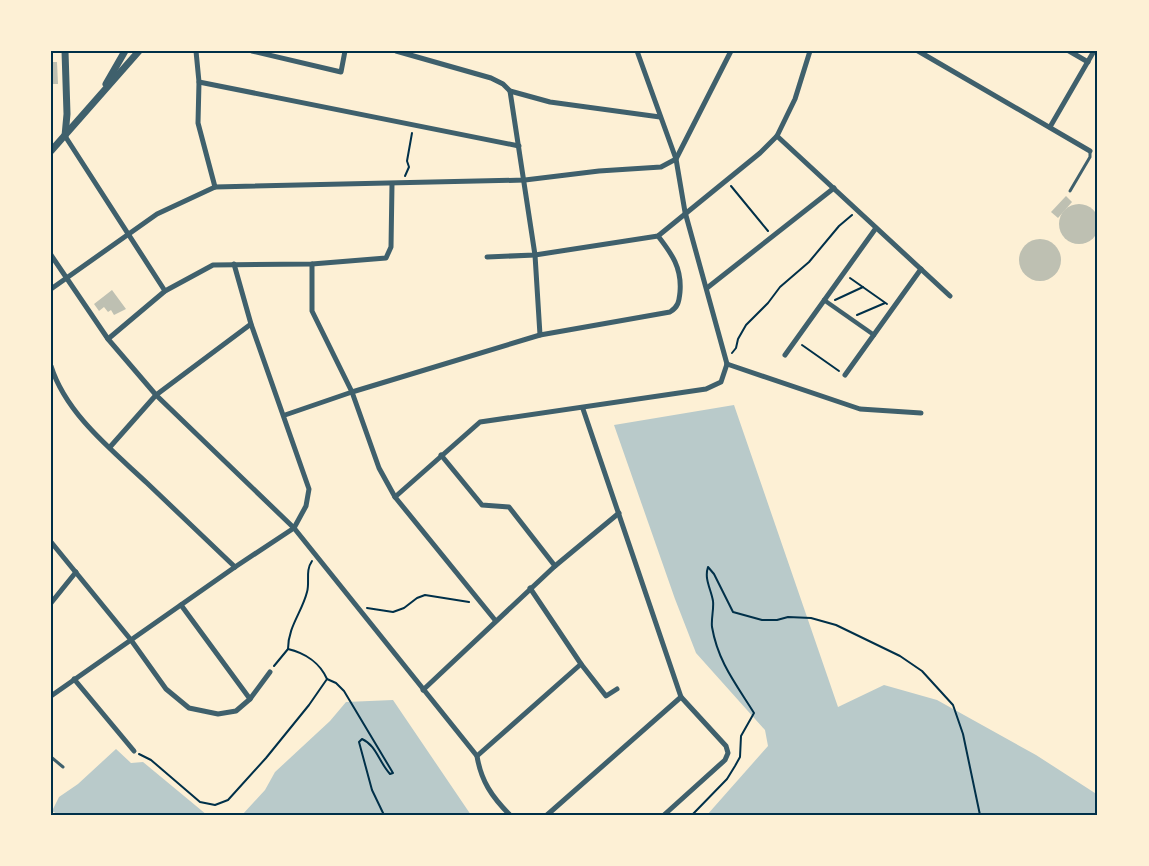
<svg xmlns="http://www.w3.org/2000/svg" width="1149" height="866" viewBox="0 0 1149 866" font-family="Manrope,sans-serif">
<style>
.green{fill:#b9caca}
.building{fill:#bec0b2}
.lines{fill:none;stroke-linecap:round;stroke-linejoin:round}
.path{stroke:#003049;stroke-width:2}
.service{stroke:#3f606c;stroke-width:3}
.pedestrian{stroke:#3f606c;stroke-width:4.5}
.minor{stroke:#3f606c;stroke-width:5}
.tertiary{stroke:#3f606c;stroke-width:7}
.neatline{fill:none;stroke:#003049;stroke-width:2}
</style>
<rect width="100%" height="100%" fill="#fdf0d5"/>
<g class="green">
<path d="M734,405l104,302 46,-22 53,15 99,55 62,40v20h-391l61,-69 -3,-16 -69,-77 -21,-54 -61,-174z"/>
<path d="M393,700l78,115h-229l23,-25 10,-18 55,-51 16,-19z"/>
<path d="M116,749l15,14 12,-1 64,53h-148l-7,-4 7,-14 19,-13z"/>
</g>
<g class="building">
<path d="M51,62h6l1,22h-7z"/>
<path d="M1066,196l6,6 -14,16 -7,-6z"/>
<circle cx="1079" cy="224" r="20"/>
<circle cx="1040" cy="260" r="21"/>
<path d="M112,290l14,19 -12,6 -3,-5 -3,2 -4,-5 -5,4 -5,-7z"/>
</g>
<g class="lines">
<g class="path">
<path d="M405,176l4,-9 -2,-6 5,-28"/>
<path d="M731,186l37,45"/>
<path d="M850,278l37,26"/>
<path d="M835,300l28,-13"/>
<path d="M857,315l28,-12"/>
<path d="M802,345l37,26"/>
<path d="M732,353l4,-5 2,-9 8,-14 22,-22 12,-16 29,-25 30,-36 13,-11"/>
<path d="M367,608l26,4 11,-4 13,-10 8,-3 44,7"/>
<path d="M288,649c0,-22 14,-37 19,-57 3,-10 -2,-21 5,-31"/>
<path d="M327,679l9,4 8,8 49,82 -3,1c-11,-12 -14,-29 -28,-35l-3,3 13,48 12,25"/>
<path d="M139,754l12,6 49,42 15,3 13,-5 38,-42 43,-53 18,-26c-7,-16 -22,-26 -39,-30l-14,17"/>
<path d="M692,815l35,-36 8,-13 5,-9 1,-21 13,-23c-18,-29 -36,-51 -42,-86 -1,-8 2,-18 1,-26 -2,-12 -9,-22 -5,-34l6,7 19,38 29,8h15l11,-3 23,1 25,7 64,31 22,15 31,34 10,29 17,81"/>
</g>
<g class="service">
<path d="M1070,191l20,-34v-6"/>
<path d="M51,757l12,10"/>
</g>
<path class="pedestrian" d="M824,300l50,35"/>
<g class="minor">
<path d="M196,51l3,31 -1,41 17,64"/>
<path d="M252,51l89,21 4,-21"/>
<path d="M396,51l95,27 12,6 7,7 40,11 110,15"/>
<path d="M637,51l39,108 9,53 42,152"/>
<path d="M918,51l172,100"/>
<path d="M1069,51l19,11"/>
<path d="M199,82l320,64"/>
<path d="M510,91l25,164 5,80"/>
<path d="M1050,127l44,-76"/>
<path d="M65,136l100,155"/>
<path d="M777,136l173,160"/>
<path d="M51,255l57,84 48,56 138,133 183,228c4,25 15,41 33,59"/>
<path d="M487,257l48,-2 123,-19 102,-83 17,-17 18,-37 15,-48"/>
<path d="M312,264v47l40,81 27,76 16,29 100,123"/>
<path d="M707,288l127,-100"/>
<path d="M51,289l106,-75 58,-27 310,-7 74,-9 62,-4 15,-8 55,-108"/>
<path d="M108,339l57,-48 48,-26 99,-1 74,-6 5,-11 1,-63"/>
<path d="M785,355l91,-127"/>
<path d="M727,364l133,45 61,4"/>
<path d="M51,366c15,48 61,84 96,117 29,28 59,56 88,84"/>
<path d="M845,375l76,-106"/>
<path d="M583,409l98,288 45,49 2,7 -3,7 -61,55"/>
<path d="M285,415l67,-23 188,-57 130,-23c8,-5 9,-10 10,-20 2,-24 -8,-38 -22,-56"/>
<path d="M110,447l46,-52 95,-71"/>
<path d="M441,455l41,50 27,2 46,59"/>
<path d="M395,497l85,-75 226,-33 15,-7 6,-18"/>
<path d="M51,542l80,98 35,49 23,19 29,6 18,-3 14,-12 20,-27"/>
<path d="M530,588l51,76 25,32 11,-7"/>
<path d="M51,603l25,-31"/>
<path d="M181,605l69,94"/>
<path d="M74,679l60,72"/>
<path d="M423,690l132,-124 64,-53"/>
<path d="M51,696l184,-129 59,-39 12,-22 3,-17 -58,-165 -17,-60"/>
<path d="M477,756l104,-92"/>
<path d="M547,815l134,-118"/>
</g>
<g class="tertiary">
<path d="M106,84l19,-33"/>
<path d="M65,136l2,-22 -2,-63"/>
<path d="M51,151l88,-100"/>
</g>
</g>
<rect width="1149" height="866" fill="none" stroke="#fdf0d5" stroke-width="105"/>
<rect x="52" y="52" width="1044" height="762" class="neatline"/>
</svg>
